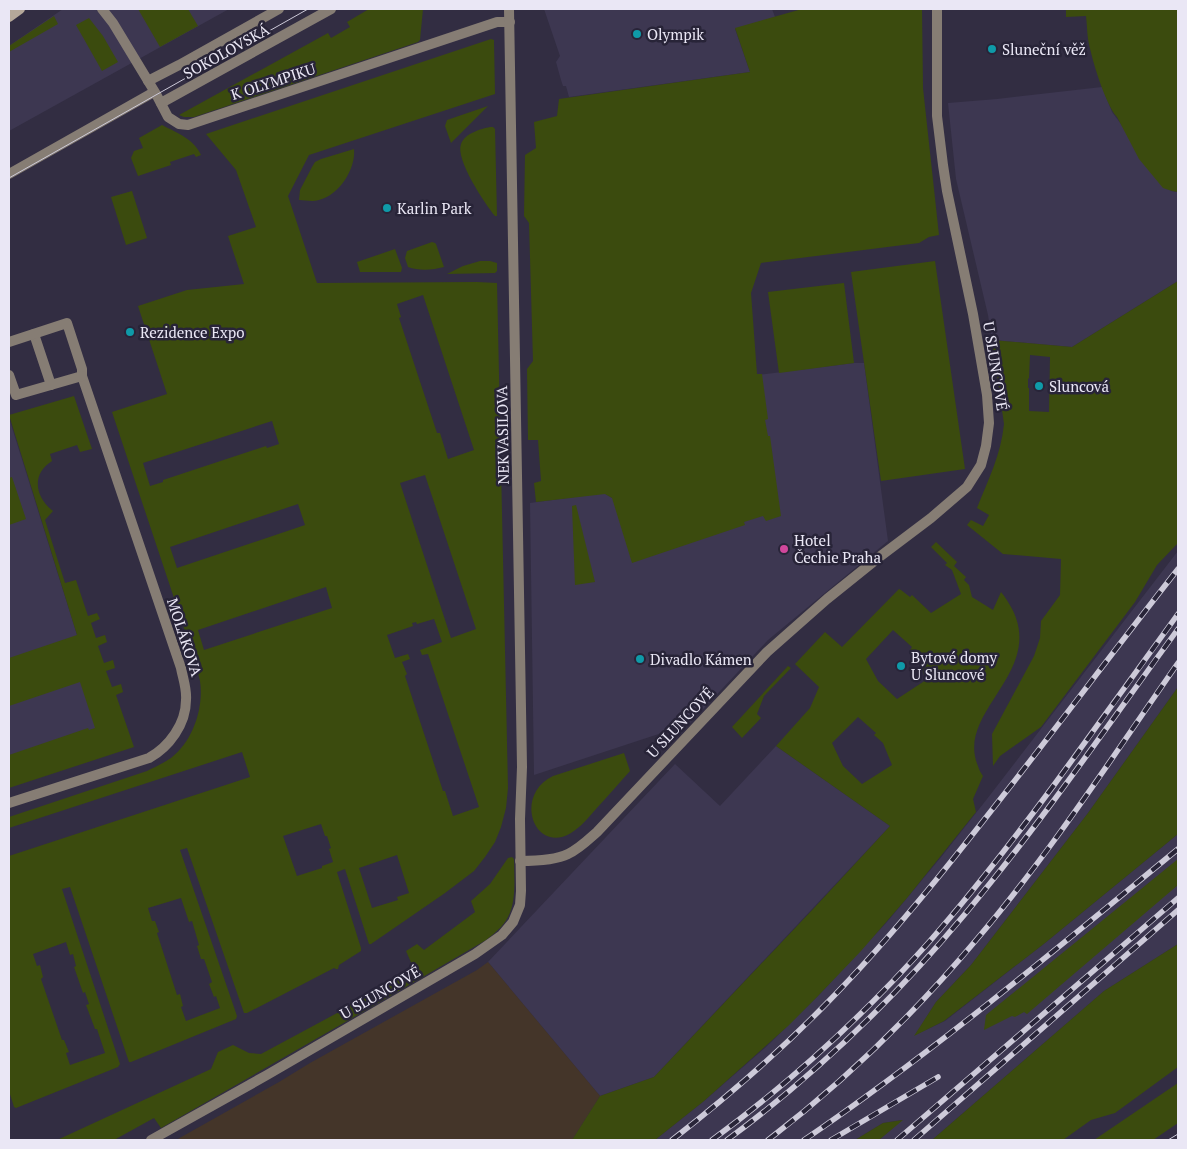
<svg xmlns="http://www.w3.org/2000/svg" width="1187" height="1149" viewBox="0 0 1187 1149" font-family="'PT Serif',serif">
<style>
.built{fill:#3d3751}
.industrial{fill:#443529}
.green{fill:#3b4b0e;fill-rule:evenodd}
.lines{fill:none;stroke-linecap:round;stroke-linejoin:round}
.street{stroke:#867d74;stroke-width:10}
.secondary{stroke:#b5a89a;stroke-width:10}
.tram{stroke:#cdcad9;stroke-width:1}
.rail-casing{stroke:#cdcad9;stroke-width:5.5}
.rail{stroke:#282438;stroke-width:4;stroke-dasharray:11;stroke-linecap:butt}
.culture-dot{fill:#0f9aa8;stroke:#282438;stroke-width:2}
.hotel-dot{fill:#d1479c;stroke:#282438;stroke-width:2}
.labels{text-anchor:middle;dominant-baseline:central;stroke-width:5;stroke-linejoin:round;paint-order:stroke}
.poi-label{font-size:15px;fill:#eae7f5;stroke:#282438;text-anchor:start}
.street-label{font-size:15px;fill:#eae7f5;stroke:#282438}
</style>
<rect width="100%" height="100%" fill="#322d42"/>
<g class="built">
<path d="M63,9h166l-220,122v-85z"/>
<path d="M544,9h228l3,8 -40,12 15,43 -181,25 -3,-11h-3l-2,-6 -5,-18 4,-6z"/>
<path d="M1102,87l10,25 59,79 7,1v89l-106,66 -80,-7 -4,-25 -32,-136 -8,-76 49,-4z"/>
<path d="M854,363h10l24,178 -120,99 -79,84 -155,51 -4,-272 74,-10 8,5 145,-123z"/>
<path d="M9,418l100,319 -100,33z"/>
<path d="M1178,551v136l-90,126 -117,152 -35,37 -21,33 30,-14 100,-78 133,-109v110l-74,47 -172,149h-53l23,-20 -19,3 -28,17h-200l49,-39 61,-53 52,-51 70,-75 55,-66 45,-57z"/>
<path d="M776,746l114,80 -236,251 -54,19 -112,-134 187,-198 45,42z"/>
</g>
<path class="industrial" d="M488,962l112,134 -28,44h-396l103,-58 31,-19 167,-93z"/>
<g class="green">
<path d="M138,9h50l10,17 -38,21z"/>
<path d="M369,9h54l-3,31 -2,2 -224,75h-10l-5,-2 149,-82 3,5 19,-11 -3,-5z"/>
<path d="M802,9h120l1,79 16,147 -10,2 -10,6 -158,20 -10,30 6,81h5l6,45 -3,1 3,16h2l11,80 -15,5 -3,-5 -19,6 1,3 -113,38 -20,-65 -7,-4 -69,8 -2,-19 7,-2 -3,-41h-10l-1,-71 6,-8 -4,-138 -5,-7 1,-61 11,-7 -2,-26 23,-6 2,-17 191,-27 -15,-44z"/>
<path d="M1066,9h112v183l-6,-1 -9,-3 -24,-29 -22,-42c-12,-13 -26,-60 -29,-78 -1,-7 -1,-15 -2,-23l-20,1z"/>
<path d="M54,16l4,8 -49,28v-6z"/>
<path d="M89,18l14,18 15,26 -16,9 -26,-46z"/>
<path d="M491,39l3,1v2l1,52 -186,61 -21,41 29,87 160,-1 20,1 11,505 -2,20 -5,19 -6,15 -10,15 -11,14 -29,22 -74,51h-2l-24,-75 -8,3 24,76v3l-22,14 -1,4h-2l-2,-1 -87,45h-3l-57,-165 -7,2 57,166 -1,3 -105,43h-2l-59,-175 -8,2 58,175 -2,3 -102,41 -2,-1 -5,-16v-235l241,-79 -8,-25 -233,76v-11l138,-46c8,-4 17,-8 24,-13 22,-17 33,-50 29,-77 -2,-9 -5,-18 -7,-26l-81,-243 55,-18 -29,-88 49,-16 57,-6 -16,-48 28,-9 -20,-57 -30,-36zM423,295l51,155 -26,9 -8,-26h-3l-38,-115 2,-1 -4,-13zM272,421l7,23 -12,4 -1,-2 -103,34v2l-13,4 -7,-23zM425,475l51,154 -25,9 -51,-155zM298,504l7,21 -128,43 -7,-21zM326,587l6,21 -128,42 -6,-20zM434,619l8,23 -22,8 2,5 6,-1 51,153 -26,9 -8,-25h-2l-38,-115 2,-2 -5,-12 8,-3 -2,-5 -13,4 -8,-23 26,-9 -1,-3 4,-1 1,2zM321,824l4,12h2l4,12 -2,1 4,13 -11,4v2l-25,8 -14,-40zM397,855l12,38 -12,4 1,3 -26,8 -13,-40zM181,898l8,24 3,-1 7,24 -2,1 4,13h3l8,23 -3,2 5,13 2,-1 4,12 -34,13 -5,-14 2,-1 -3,-12 -3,1 -20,-62 2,-1 -4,-11h-3l-4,-13zM66,942l4,13 3,-1 3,12 -2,1 9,26 2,-1 4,12 -3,1 9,24h2l8,24 -35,12 -4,-12 3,-1 -5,-12h-2l-21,-61 2,-2 -3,-12 -3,1 -4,-12z"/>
<path d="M488,106l-37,37 -6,-17 2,-6z"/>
<path d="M162,125c15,8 32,14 39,30l-5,2 -2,-3 -24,8 1,3 -33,11 -7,-18 3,-7 9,-3 -4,-10z"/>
<path d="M490,127h3l2,2 2,87h-2c-10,-12 -40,-57 -34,-72 4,-11 20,-15 29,-17z"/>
<path d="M354,149c2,20 -15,46 -35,51 -7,2 -13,0 -20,0l1,-10 12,-23 3,-5 6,-3z"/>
<path d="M132,191l15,47 -21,7 -15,-48z"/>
<path d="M432,242l3,1 1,1 8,23c-11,3 -25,4 -36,0l-3,-9 2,-7z"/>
<path d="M395,249l7,19 -1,4h-41l-3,-10z"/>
<path d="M480,261h10l7,2v8l-2,2 -48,1 16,-8z"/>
<path d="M935,261l30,208 -84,12 -30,-209z"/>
<path d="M1178,281v262l-21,22 -22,37 -94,125 -41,29 -7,10 -1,-32 42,-78 6,-18 1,-17 19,-26 1,-36 -58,-5 -36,-29 4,-5 12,6 6,-11 -12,-7c11,-28 24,-53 27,-84l-12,-84 80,7zM1030,355l20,2 -1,55 -20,-1v-23h-1v-9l1,-1z"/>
<path d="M844,283l10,80 -75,10 -11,-81z"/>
<path d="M74,396l18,53 -12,3 -3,-7 -27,9 2,7c-21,13 -17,36 1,50l-8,9 20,63 11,-3 12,36 9,-3 3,6 -9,4 5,15 9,-3 2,7 -9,4 6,17 9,-3 2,8 -9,3 6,16 9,-3 2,8 -7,3 18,52 -125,41v-33l79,-27 1,2 6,-2 -15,-46 -71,24v-48l68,-23 -68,-220z"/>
<path d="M12,477l14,42 -17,6v-47z"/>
<path d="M576,505l19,77 -20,3 -3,-79z"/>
<path d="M936,542l21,20 -3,4 12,11 -2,3 5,5 3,12 21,13 8,-18c60,75 -48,115 -23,174 1,4 3,7 5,10l-10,23 3,13 -69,86 -46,53 -44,46 -29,29 -84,75 -49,39h-83l28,-44 54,-19 161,-170 75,-81 -114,-80 34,-38 9,-21 -24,-23 30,-32 17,15 57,-58 2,1 9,7 2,-2 19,18 30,-19 -9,-24 -7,-5 2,-2 -16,-16zM893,630l19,17 -2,3 7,7 9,23 -29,19 -19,-18 -12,-22zM858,717l18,16 -2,2 9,8 9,22 -30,19 -19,-18 -11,-23z"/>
<path d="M788,666l3,2 -27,28 -7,18 4,4 -19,20 -10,-11z"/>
<path d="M1178,687v147l-133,109 -101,78 -30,15 22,-34 35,-37 117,-152z"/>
<path d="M624,753l6,18c-11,12 -22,25 -34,38 -7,8 -15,18 -25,24 -37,22 -58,-38 -18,-57z"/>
<path d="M512,857l2,2c0,23 4,50 -13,68 -5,5 -10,9 -15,13l-125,73 -200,115 -7,-10 -40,22h-57l154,-71 7,-17 15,-7 16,8 12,1 78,-42 74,-45 -7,-16 11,-7 7,6 51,-38 -4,-11 19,-17 18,-26z"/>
<path d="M1178,859v26l-151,129 -3,-2 -9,5 -3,-1 -28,14 2,-15z"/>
<path d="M1178,944v123l-63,46 -24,7 -28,20h-131l172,-149z"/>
<path d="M1178,1083v40l-25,17h-59z"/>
<path d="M903,1120l-24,20h-24l28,-17z"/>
</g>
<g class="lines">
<g class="street">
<path d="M102,9l11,14 43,71 12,23 11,7 9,1 309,-103h13"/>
<path d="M148,81l31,-16 100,-56"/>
<path d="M161,103l170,-94"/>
<path d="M9,174l145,-82"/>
<path d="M34,334l17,51"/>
<path d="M9,342l58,-19 15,46v7l99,292c2,11 6,21 5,32 0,24 -17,47 -37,58l-140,45"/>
<path d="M9,375l7,20 66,-19"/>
<path d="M520,861c14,0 36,-1 48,-7 11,-5 20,-14 29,-22l170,-180 60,-53 51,-41 53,-40 36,-31 14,-22 5,-19 3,-23 -2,-28 -14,-81 -26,-123 -4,-26 -6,-49v-107"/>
<path d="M151,1140l116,-65 208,-121 27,-19 11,-13 7,-17 1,-14 -1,-72 2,-52 -13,-758"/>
</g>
<path class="secondary" d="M9,17l11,-8"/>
<g class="tram">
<path d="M9,178l299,-169"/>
<path d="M1168,1140l10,-6"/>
</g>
<defs>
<g id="rail">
<path d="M672,1140c54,-42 105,-86 153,-135 72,-73 135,-154 198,-235 52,-67 103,-135 155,-201"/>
<path d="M712,1140c79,-58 152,-125 217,-198 44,-50 85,-103 125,-157 42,-57 83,-114 124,-171"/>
<path d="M727,1140c88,-65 168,-142 238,-226 76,-91 143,-189 213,-285"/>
<path d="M768,1140c77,-59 147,-127 209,-201 74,-87 136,-183 201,-276"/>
<path d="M804,1140c131,-89 252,-191 374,-291"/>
<path d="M831,1140l107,-63"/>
<path d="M897,1140l281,-242"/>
<path d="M914,1140l264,-230"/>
</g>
</defs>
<use href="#rail" class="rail-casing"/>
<use href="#rail" class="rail"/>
</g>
<g class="culture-dot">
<circle cx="637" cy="34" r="5"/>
<circle cx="992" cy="49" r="5"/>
<circle cx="387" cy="208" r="5"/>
<circle cx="130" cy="332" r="5"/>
<circle cx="1039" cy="386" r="5"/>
<circle cx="640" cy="659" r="5"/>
<circle cx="901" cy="666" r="5"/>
</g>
<circle class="hotel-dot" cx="784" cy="549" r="5"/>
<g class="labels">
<g class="poi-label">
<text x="647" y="34">Olympik</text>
<text x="1002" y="49">Sluneční věž</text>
<text x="397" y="208">Karlin Park</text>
<text x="140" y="332">Rezidence Expo</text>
<text x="1049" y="386">Sluncová</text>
<text x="794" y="540">Hotel<tspan x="794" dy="17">Čechie Praha</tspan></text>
<text x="911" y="657">Bytové domy<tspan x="911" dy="17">U Sluncové</tspan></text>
<text x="650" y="659">Divadlo Kámen</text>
</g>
<g class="street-label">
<text transform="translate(226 51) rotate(-29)">SOKOLOVSKÁ</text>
<text transform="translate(273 81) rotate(-18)">K OLYMPIKU</text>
<text transform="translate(996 366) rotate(81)">U SLUNCOVÉ</text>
<text transform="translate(502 435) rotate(-91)">NEKVASILOVA</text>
<text transform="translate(185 637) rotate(72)">MOLÁKOVA</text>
<text transform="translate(680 722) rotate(-47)">U SLUNCOVÉ</text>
<text transform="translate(380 992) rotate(-30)">U SLUNCOVÉ</text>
</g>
</g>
<rect width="1187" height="1149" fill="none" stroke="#eae7f5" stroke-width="20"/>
</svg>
